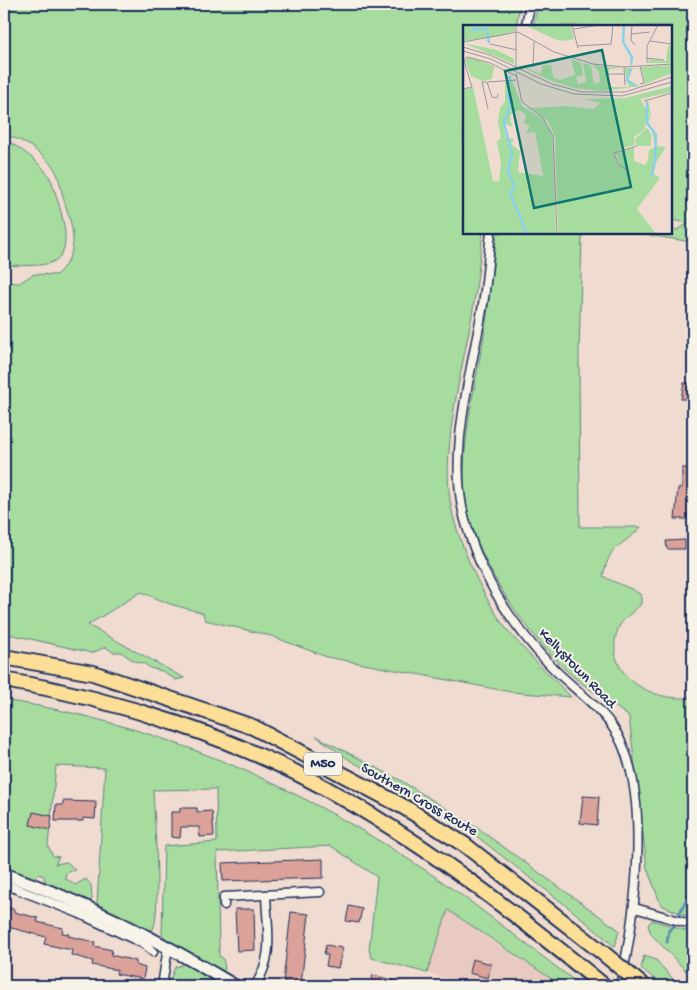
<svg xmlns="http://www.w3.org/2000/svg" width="697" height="990" viewBox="0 0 697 990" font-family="'Gochi Hand',sans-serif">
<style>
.built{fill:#e9cac0}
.green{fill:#a7dc9f;stroke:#61867e}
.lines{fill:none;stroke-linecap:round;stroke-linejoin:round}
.stream{stroke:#5c90b1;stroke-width:3}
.building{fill:#dba299;stroke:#1b2f5e}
.street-casing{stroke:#1b2f5e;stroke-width:11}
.secondary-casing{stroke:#1b2f5e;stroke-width:15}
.highway-casing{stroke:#1b2f5e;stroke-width:18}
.street{stroke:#f7f3e8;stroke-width:8}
.secondary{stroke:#f7f3e8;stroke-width:11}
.highway{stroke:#fdde96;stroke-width:14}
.highway-bridge-casing{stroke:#1b2f5e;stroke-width:18;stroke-linecap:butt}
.highway-bridge{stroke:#fdde96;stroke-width:14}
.labels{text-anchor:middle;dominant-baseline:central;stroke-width:4;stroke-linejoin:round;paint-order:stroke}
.shield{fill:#f7f3e8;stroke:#5d6a87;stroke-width:1}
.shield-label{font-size:14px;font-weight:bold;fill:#1b2f5e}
.street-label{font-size:15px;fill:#1b2f5e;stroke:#f7f3e8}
.inset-river{fill:none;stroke:#88d1e9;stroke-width:2.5}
.inset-road{fill:none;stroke:#9a96a2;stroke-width:1}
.view{fill:#0f766e;fill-opacity:0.15;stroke:#0f766e;stroke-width:2.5}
.inset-edge{fill:none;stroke:#1b2f5e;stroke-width:2.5}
</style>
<rect width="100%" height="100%" fill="#efdbd0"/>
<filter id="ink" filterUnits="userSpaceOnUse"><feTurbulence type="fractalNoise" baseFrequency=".02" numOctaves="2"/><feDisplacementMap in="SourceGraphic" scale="10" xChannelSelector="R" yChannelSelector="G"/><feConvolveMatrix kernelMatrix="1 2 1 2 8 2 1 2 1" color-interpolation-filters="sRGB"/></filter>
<g filter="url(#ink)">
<path class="built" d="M448,909l42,31 72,46h-84l-51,-13z"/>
<g class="green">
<path d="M4,4h516l-4,22h-52v206l19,1c-4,27 -6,55 -11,82 -10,56 -30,129 -22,185 5,37 34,101 58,131 19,23 42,44 63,66l-60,-5 -184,-35 -56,-21 -66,-16 -2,-7 -33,-9 -29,-12 -53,33 96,53 -8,2 -14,-9 -12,-3 -5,-4 -11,-3 -13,-9h-8l-7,-5 -14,6 -88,-20v-351l15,1 15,-9 22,1c27,-24 16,-48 7,-78 -2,-8 -4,-22 -9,-29 -12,-15 -32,-30 -50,-33z"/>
<path d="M538,4h155v238l-59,-9c19,-1 39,3 54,-10l-17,-3v-194h-138z"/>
<path d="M4,138c17,12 39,24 48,44 5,20 28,71 -2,81 -13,4 -32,2 -46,3z"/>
<path d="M497,233h85l-3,121 1,173h61c-20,22 -30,14 -38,49 12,8 27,10 38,19v9c-8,9 -18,13 -23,25 -17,46 36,75 75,68v219l-4,1 -28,-12 -14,-37 -18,-151c-20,-16 -44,-29 -63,-47 -47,-45 -103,-126 -102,-194 0,-52 14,-102 22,-153 4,-30 7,-60 11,-90z"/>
<path d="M4,700c145,22 281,79 404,159 61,38 116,85 174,127h-20l-114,-76 -21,63 -55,-15 -3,-8 8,-73 -46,-31 -114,6 2,95v9l4,2 2,10 -2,4 -55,-31 -6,-7 2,-88 53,-4 -1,-53 -63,1c1,23 9,128 -1,141l-53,-24 -2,-3 8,-136 -49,-2 -8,80 5,10 6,1 -4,7 12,-2 8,8 -9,3 -1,5 10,7 11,-6 5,6 1,14 -3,3 -44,-20 -1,-6 -6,-2 -5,4 -26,-9 -3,-6z"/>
<path d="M316,736l84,44 77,48 142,102 -4,17 -42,-36 -102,-79 -52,-34 -68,-37z"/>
<path d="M652,920l41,13 -7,38 -35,-37 -3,-9z"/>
<path d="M644,956l12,4 23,26h-16l-22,-18z"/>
<path d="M185,964l39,22h-18l-8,-5 -13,-1 -9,6h-8l7,-19z"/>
</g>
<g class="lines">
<path class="stream" d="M667,942l2,-12 4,-3 20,-41"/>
</g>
<g class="building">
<path d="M684,383h9v16h-12z"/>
<path d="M682,468h11v51h-18l3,-31h4z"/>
<path d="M685,540v9h-18l-1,-8z"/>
<path d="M583,796l16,1 -2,28 -17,-2z"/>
<path d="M63,801l33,1 -1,17 -12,-1v3h-28l1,-16h7z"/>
<path d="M180,808h17v4l15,-1 2,25 -14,1 -1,-10h-18l-1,11 -9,-1v-25h9z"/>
<path d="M33,812l19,4 -2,14 -20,-5z"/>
<path d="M323,859v19l-100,3 -1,-18z"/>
<path d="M349,906l13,3 -3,14 -13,-2z"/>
<path d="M4,907l10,2v3l24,6 -1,4 26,6 -1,5 7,1 -1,2 27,6 -1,4 18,4 -1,5 25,6v4l9,3 -2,11 -27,-5 1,-4 -25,-5 1,-4 -22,-6 1,-5 -28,-6 2,-7 -42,-11z"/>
<path d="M235,909h19l1,41 -18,1z"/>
<path d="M291,912l18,2 -8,70 -18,-2z"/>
<path d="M326,945l17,3 -5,20 -12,-2 2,-11 -4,-1z"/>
<path d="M472,959l19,5 -3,14 -19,-5z"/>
<path d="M373,975l33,9 -1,2h-35z"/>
</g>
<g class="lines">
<defs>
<g id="street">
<path d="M526,26l4,-22"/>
<path d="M491,232c-3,26 -4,52 -9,78 -11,65 -35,144 -17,210 15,55 47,105 86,146 20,21 45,37 61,60 42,59 23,194 8,260"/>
<path d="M4,884l74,29 66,31 9,8"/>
<path d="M224,905v-8l96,-5"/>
<path d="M635,908l58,17"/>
<path d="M162,986l6,-39"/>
<path d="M255,986c20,-31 12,-56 11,-91"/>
</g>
<path id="secondary" d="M4,874c81,28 157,67 231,112"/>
<g id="highway">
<path d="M4,657l89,16 160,54 151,80 61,38 138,108"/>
<path d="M4,680c112,19 238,59 337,117 94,54 179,120 263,189"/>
</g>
</defs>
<use href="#street" class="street-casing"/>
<use href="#secondary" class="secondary-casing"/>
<use href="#highway" class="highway-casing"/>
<use href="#street" class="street"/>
<use href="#secondary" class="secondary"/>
<use href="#highway" class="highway"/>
<defs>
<path id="highway-bridge" d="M603,953l40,33"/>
</defs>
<use href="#highway-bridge" class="highway-bridge-casing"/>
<use href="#highway-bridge" class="highway-bridge"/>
</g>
</g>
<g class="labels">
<rect class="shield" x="304" y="752.5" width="38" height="23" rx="4"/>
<g class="shield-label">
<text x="323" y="764">M50</text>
</g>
<g class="street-label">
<text transform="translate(577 669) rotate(46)">Kellystown Road</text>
<text transform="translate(419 800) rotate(30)">Southern Cross Route</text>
</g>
</g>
<g transform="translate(463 25)">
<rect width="209" height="209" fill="#efdbd0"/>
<path d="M0,0h52v6l-13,5 -39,5zM62,0h46l3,14 -11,2 -9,-2zM0,18l34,7 17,9v5zM209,20v18h-24l1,-4 17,2 2,-15zM6,32l25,9 -2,13 -10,2 -11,-5 -6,-15zM108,34l10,4 2,12 -7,2 2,7 8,-2 -3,-19 8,2 3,19 6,-2 -1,-11 -7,-6 30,3 -13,1v18h20l-3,-8 -1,-11h15l-8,1 -5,7 3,6 10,4 -38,5 -28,-3 -25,-8 -31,-15 23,9 2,-9h8l2,12 7,3 15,-5zM209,40v8l-27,11 -4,-17zM49,56l10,25 22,14 8,15 4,99h-93v-144l10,-3 20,94h6l2,-17 -4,-23 4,-3 -3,-16 2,-14 5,-6v-20zM56,85l7,5 -2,9 6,1 -4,8 9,-1 8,44 -25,-4 2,-21 -9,-7 3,-5 -8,-1 -2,-11 2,-3 6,3 -2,-12zM209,61v6l-32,7 7,12 -2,18 -11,8 1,8 -15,4 -6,5 4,11 3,1 -5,-13 18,-6v14l11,4 3,-5 1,-10 6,-3 -3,-17 -5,-8 2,-8 -4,-12 3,-2 3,16 -3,6 8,11v13l10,1 -10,16 -2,11 6,4 -23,31 19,25h-98l-3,-97 -7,-16 -17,-13 35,-2 28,3 6,-6 -15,-4 40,-1zM184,103l4,6v12h-14l-2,-7z" fill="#a7dc9f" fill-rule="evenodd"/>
<path class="inset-river" d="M12,0l-2,5 13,-2 3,15M161,0l-1,17 9,15 -1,8M168,44l-4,11 9,6M47,51l-2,21 3,7 -7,19 8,31 -4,17 7,16 -5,6 17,41M184,77v21l9,12 -1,25 -4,17"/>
<path class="inset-road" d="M109,0l6,23M169,0l-1,15 4,5M111,4l25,-4M55,7l36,20 39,12 31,3 48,-3M168,9l19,-2M187,16l22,3M0,17l55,-10M27,19l27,6M114,21l34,-2 2,-19M0,22l27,8 62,29 30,8h43l47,-15M0,26l28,8 50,25 33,10 48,2 50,-14M183,33l18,2M184,38v-17l11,-21M53,42v-42M70,42l1,-25M161,42l1,18M53,48l6,29 21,16 10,18 4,98M145,49h16M25,57l28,-2M177,59l4,-1 -4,-17M0,64l9,-2 -8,-26 3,-4 23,6 26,13M181,76l28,-8M25,84l-6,-27h5l5,15 5,1 1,-4M163,144l-7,-4 -5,-12 23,-7"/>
<path class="view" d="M139,25l29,137 -97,21 -29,-137z"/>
<rect width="209" height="209" class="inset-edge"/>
</g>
<rect width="697" height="990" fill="none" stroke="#f7f3e8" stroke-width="20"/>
<rect x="10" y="10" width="677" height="970" fill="none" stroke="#1b2f5e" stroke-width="2" filter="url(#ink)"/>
</svg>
